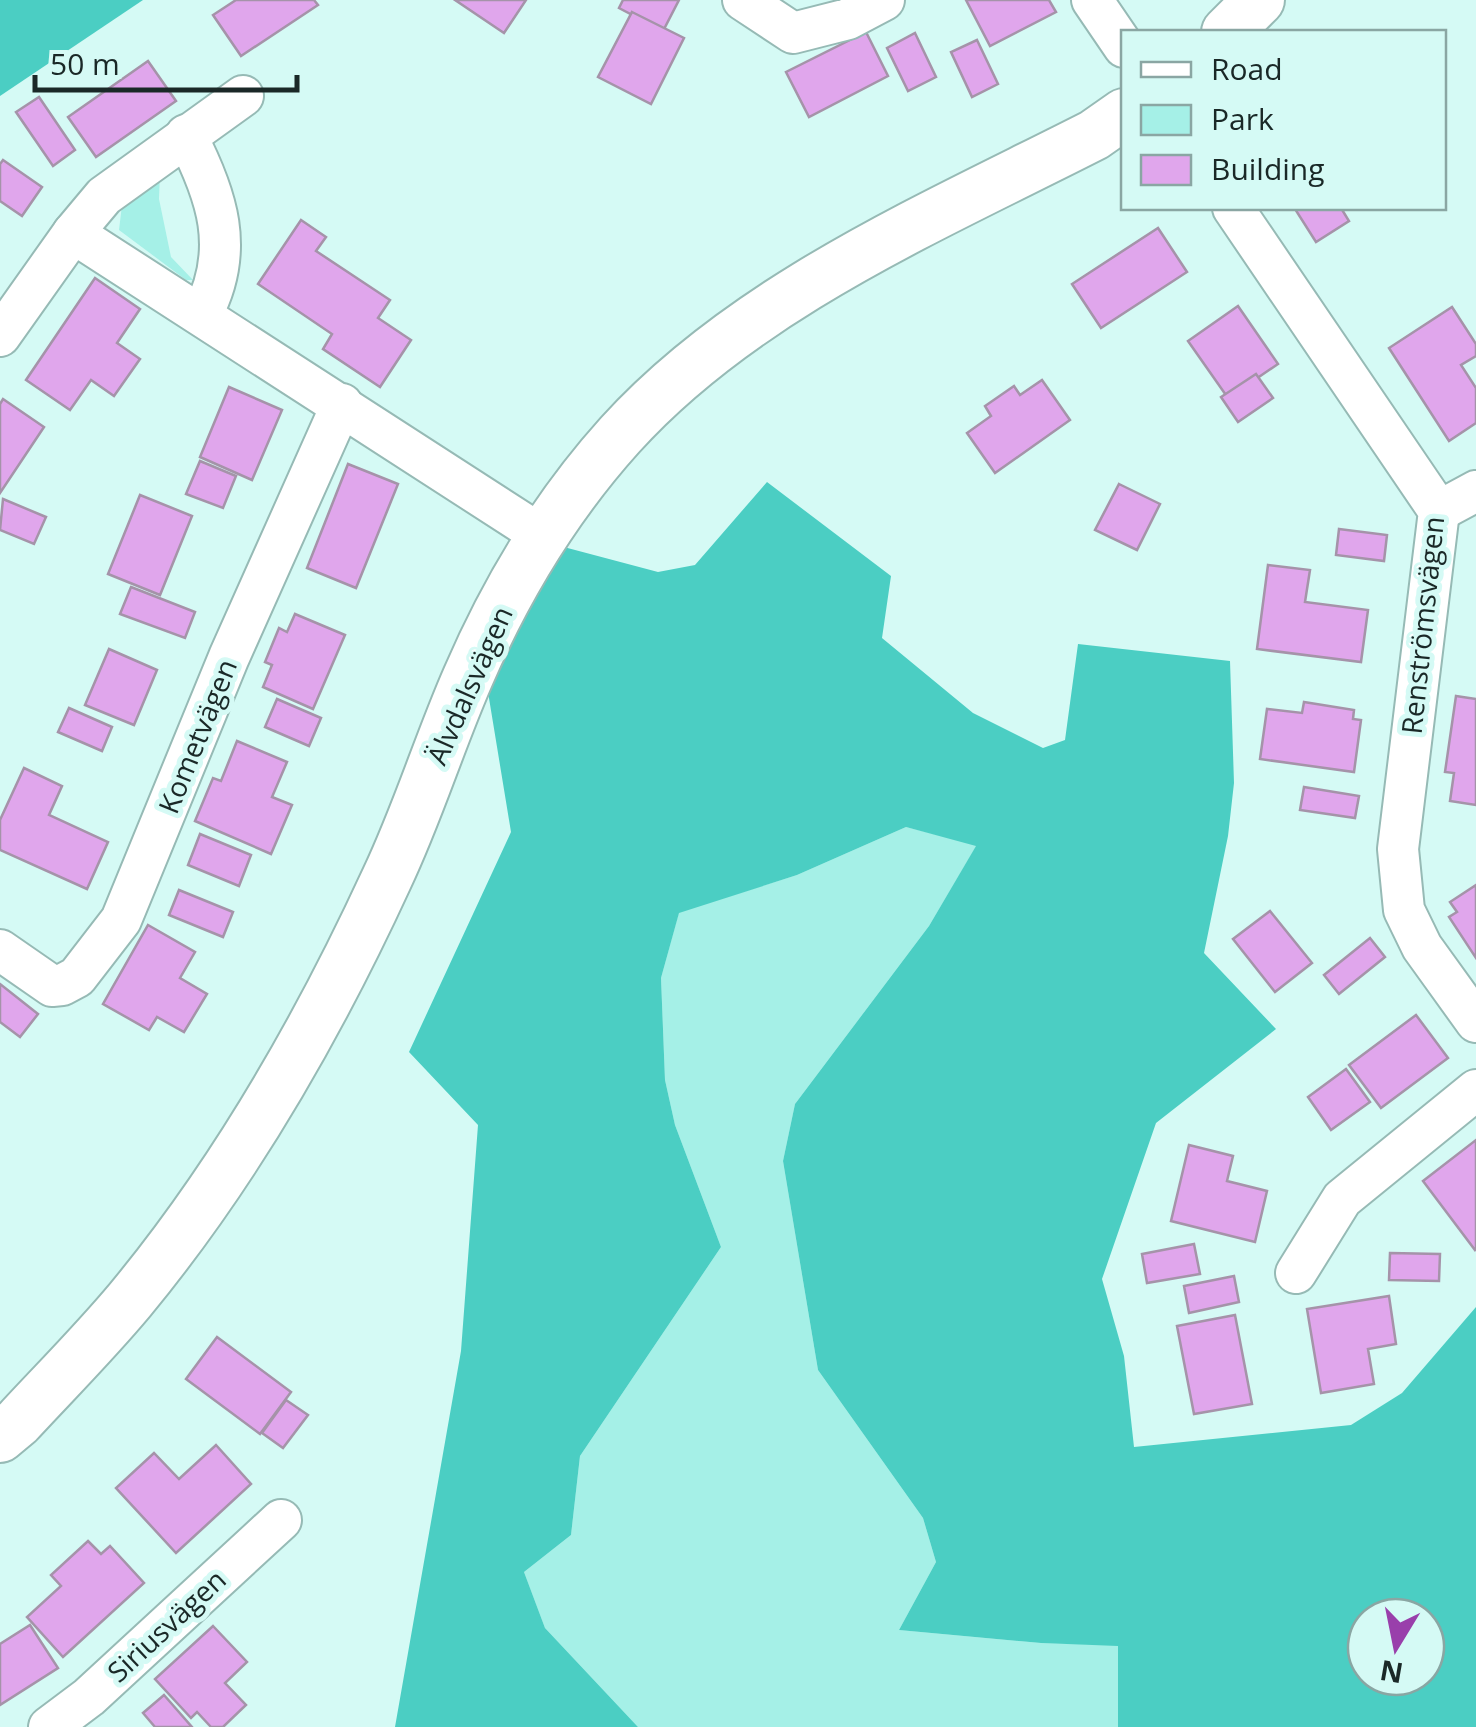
<svg xmlns="http://www.w3.org/2000/svg" width="1476" height="1727" viewBox="0 0 1476 1727" font-family="'Open Sans',sans-serif">
<style>
.green{fill:#a5f0e7}
.forest{fill:#4bcec3;fill-rule:evenodd}
.building{fill:#e0a6ec;stroke:#a593a9;stroke-width:2.5}
.lines{fill:none;stroke-linecap:round;stroke-linejoin:round}
.minor-casing{stroke:#96bab5;stroke-width:44}
.tertiary-casing{stroke:#96bab5;stroke-width:54}
.minor{stroke:#fff;stroke-width:40}
.tertiary{stroke:#fff;stroke-width:50}
.labels{text-anchor:middle;dominant-baseline:central;stroke-width:10;stroke-linejoin:round;paint-order:stroke}
.street-label{font-size:28px;fill:#1a2827;stroke:#d5faf5}
</style>
<rect width="100%" height="100%" fill="#d5faf5"/>
<g class="green">
<path d="M160,173l-1,26 12,58 22,23h-7l-67,-50 3,-25z"/>
<path d="M906,827l71,18 -48,81 -134,178 -12,57 35,209 105,148 13,44 -37,68 142,13 77,2v82h-480l-93,-99 -21,-56 47,-37 9,-79 141,-209 -46,-122 -10,-45 -4,-102 18,-66 118,-37z"/>
</g>
<g class="forest">
<path d="M0,0h143l-143,96z"/>
<path d="M767,482l124,94 -9,62 91,75 70,35 22,-8 13,-96 152,17 4,122 -6,53 -24,117 72,76 -120,94 -54,156 22,77 10,91 217,-22 51,-32 74,-86v420h-358v-81l-77,-3 -142,-13 37,-68 -13,-44 -105,-148 -35,-209 12,-57 134,-178 47,-80 -70,-19 -109,48 -118,38 -18,65 4,102 10,45 46,122 -141,209 -9,79 -47,37 21,56 93,99h-243l66,-376 17,-226 -69,-73 102,-220 -24,-146 73,-140 98,26 37,-7zM1366,1617h60v60h-60z"/>
</g>
<g class="building">
<path d="M236,0h78l4,5 -77,51 -28,-41z"/>
<path d="M455,0h71l-22,33z"/>
<path d="M623,0h56l-16,31 -44,-23z"/>
<path d="M966,0h83l7,12 -66,34z"/>
<path d="M632,12l52,26 -33,66 -53,-27z"/>
<path d="M866,32l22,44 -79,41 -23,-45z"/>
<path d="M915,33l21,44 -28,14 -21,-43z"/>
<path d="M977,40l21,44 -26,13 -21,-45z"/>
<path d="M148,61l28,40 -80,56 -28,-40z"/>
<path d="M39,97l36,53 -22,16 -37,-54z"/>
<path d="M3,160l39,27 -20,29 -22,-15v-37z"/>
<path d="M1341,208l8,13 -33,21 -21,-33z"/>
<path d="M301,220l25,17 -10,14 74,49 -12,18 33,22 -31,47 -57,-38 9,-15 -74,-50z"/>
<path d="M1158,228l29,44 -86,56 -29,-44z"/>
<path d="M95,278l45,31 -23,34 23,16 -26,37 -23,-16 -21,30 -44,-30z"/>
<path d="M1238,306l40,58 -50,34 -40,-57z"/>
<path d="M1452,307l24,37v12l-15,9 15,23v35l-27,18 -60,-93z"/>
<path d="M1256,374l17,24 -35,24 -17,-25z"/>
<path d="M1042,380l28,40 -75,53 -28,-40 24,-17 -6,-10 29,-20 6,9z"/>
<path d="M229,387l53,23 -30,70 -52,-23z"/>
<path d="M3,399l41,28 -44,66v-89z"/>
<path d="M200,461l36,15 -13,32 -37,-14z"/>
<path d="M348,464l50,20 -42,104 -49,-20z"/>
<path d="M1119,484l41,20 -23,46 -42,-20z"/>
<path d="M140,495l52,21 -32,79 -52,-21z"/>
<path d="M3,499l43,18 -12,27 -34,-14z"/>
<path d="M1339,529l48,6 -3,26 -48,-6z"/>
<path d="M1268,565l42,5 -5,32 63,8 -7,52 -104,-13z"/>
<path d="M131,587l64,25 -10,26 -65,-24z"/>
<path d="M295,614l50,21 -32,74 -50,-22 9,-22 -7,-3 14,-34 8,4z"/>
<path d="M109,649l48,21 -23,55 -49,-20z"/>
<path d="M1456,696l20,3v106l-26,-4 4,-28 -9,-1z"/>
<path d="M277,699l44,19 -12,28 -44,-19z"/>
<path d="M1304,702l50,8 -1,9 8,1 -7,52 -94,-13 7,-50 35,4z"/>
<path d="M69,708l43,19 -10,24 -44,-19z"/>
<path d="M237,741l50,21 -15,35 20,8 -21,49 -76,-33 18,-43 8,3z"/>
<path d="M24,768l38,18 -13,29 59,27 -21,47 -87,-39v-30z"/>
<path d="M1304,787l55,9 -4,22 -55,-8z"/>
<path d="M200,834l51,21 -12,31 -51,-21z"/>
<path d="M1476,885v73l-27,-41 8,-5 -7,-10z"/>
<path d="M179,890l54,22 -10,25 -54,-22z"/>
<path d="M1270,911l42,52 -37,29 -42,-53z"/>
<path d="M148,925l47,27 -15,26 27,16 -23,38 -27,-15 -8,13 -46,-26z"/>
<path d="M1370,938l15,19 -46,37 -15,-19z"/>
<path d="M0,984l38,30 -18,23 -20,-15z"/>
<path d="M1416,1015l32,43 -67,50 -32,-43z"/>
<path d="M1346,1069l24,33 -39,28 -23,-33z"/>
<path d="M1476,1140v109l-1,1 -52,-69z"/>
<path d="M1189,1145l44,11 -6,25 40,10 -12,51 -84,-21z"/>
<path d="M1194,1244l6,30 -53,9 -5,-29z"/>
<path d="M1390,1253l50,1 -1,27 -50,-1z"/>
<path d="M1234,1276l5,26 -50,11 -5,-27z"/>
<path d="M1389,1296l7,48 -28,5 6,35 -53,9 -14,-84z"/>
<path d="M1235,1315l17,89 -58,10 -17,-88z"/>
<path d="M217,1337l74,55 -31,42 -74,-55z"/>
<path d="M286,1400l22,15 -25,33 -21,-15z"/>
<path d="M216,1445l35,39 -75,69 -60,-65 38,-35 25,26z"/>
<path d="M88,1541l13,13 9,-8 34,37 -81,74 -36,-40 34,-31 -10,-11z"/>
<path d="M30,1625l28,43 -58,37v-61z"/>
<path d="M213,1626l34,36 -22,21 21,22 -23,22h-12l-14,-15 -6,6 -36,-39z"/>
<path d="M164,1695l28,32h-37l-12,-14z"/>
</g>
<g class="lines">
<defs>
<g id="minor">
<path d="M743,0l50,33 55,-14 36,-19"/>
<path d="M1092,0l32,47"/>
<path d="M186,135c31,60 50,115 16,179"/>
<path d="M1233,208l206,303 -41,338 6,61 18,37 54,75"/>
<path d="M73,233l468,302"/>
<path d="M0,336l73,-103 31,-37 139,-100"/>
<path d="M1439,511l37,-20"/>
<path d="M0,950l52,36 10,-1 15,-8 44,-57 108,-263 113,-253"/>
<path d="M1296,1273l46,-74 134,-109"/>
<path d="M49,1727l40,-30 192,-177"/>
</g>
<g id="tertiary">
<path d="M1227,32l32,-32"/>
<path d="M0,1437l18,-15c37,-40 77,-80 112,-122 105,-127 188,-272 257,-422 31,-65 52,-135 81,-201 38,-88 88,-171 152,-242 125,-138 311,-217 474,-300l30,-21"/>
</g>
</defs>
<use href="#minor" class="minor-casing"/>
<use href="#tertiary" class="tertiary-casing"/>
<use href="#minor" class="minor"/>
<use href="#tertiary" class="tertiary"/>
</g>
<g class="labels">
<g class="street-label">
<text transform="translate(1422 625) rotate(-84)">Renströmsvägen</text>
<text transform="translate(469 685) rotate(-66)">Älvdalsvägen</text>
<text transform="translate(197 736) rotate(-68)">Kometvägen</text>
<text transform="translate(166 1625) rotate(-43)">Siriusvägen</text>
</g>
</g>
<rect x="1121" y="30" width="325" height="180" fill="#d5faf5" stroke="#8aa6a3" stroke-width="2.5"/>
<rect x="1141" y="62" width="50" height="15" fill="#ffffff" stroke="#8aa6a3" stroke-width="2.5"/>
<text x="1211" y="80" font-size="30" fill="#1a2827">Road</text>
<rect x="1141" y="105" width="50" height="30" fill="#a5f0e7" stroke="#8aa6a3" stroke-width="2.5"/>
<text x="1211" y="130" font-size="30" fill="#1a2827">Park</text>
<rect x="1141" y="155" width="50" height="30" fill="#e0a6ec" stroke="#8aa6a3" stroke-width="2.5"/>
<text x="1211" y="180" font-size="30" fill="#1a2827">Building</text>
<g transform="translate(1396 1647) rotate(190)"><circle r="48" fill="#d5faf5" stroke="#8aa6a3" stroke-width="2.5"/>
<path d="M0-8L18 38L0 25L-18 38Z" fill="#993fab"/>
<text y="-15" font-size="28" font-weight="bold" text-anchor="middle" fill="#1a2827">N</text>
</g>
<path d="M35 75v15h262v-15" fill="none" stroke="#1a2827" stroke-width="5"/>
<text x="50" y="75" font-size="30" fill="#1a2827" stroke="#d5faf5" stroke-width="8" paint-order="stroke">50 m</text>
</svg>
